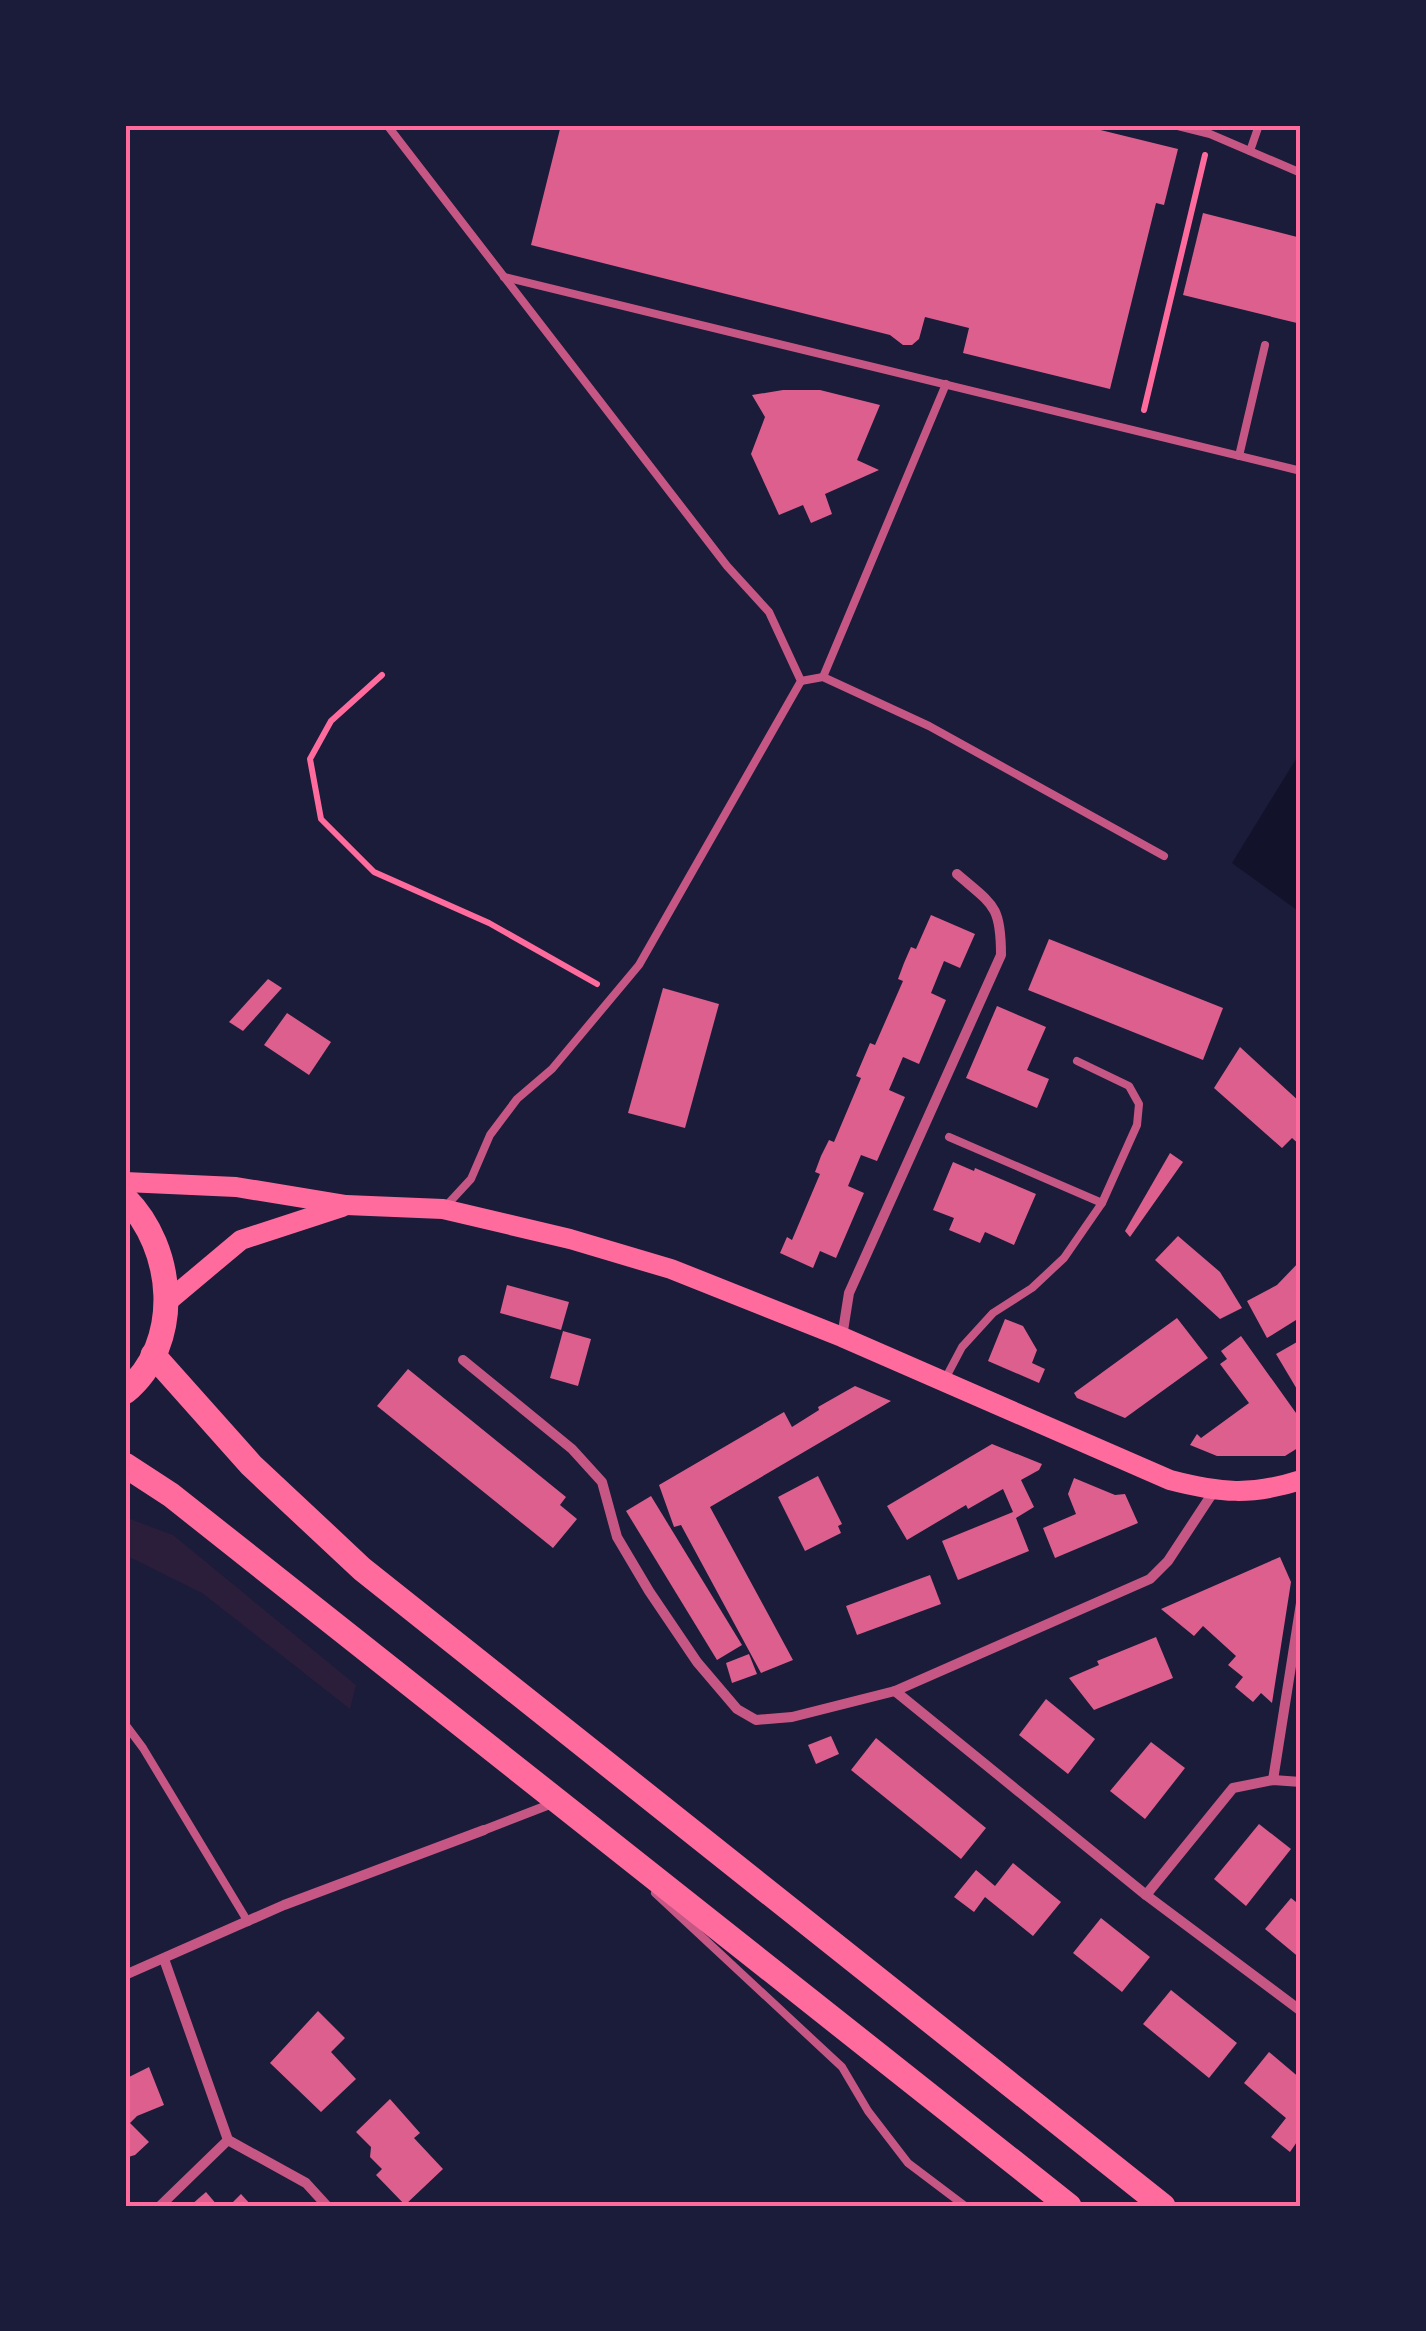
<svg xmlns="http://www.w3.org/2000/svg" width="1426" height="2331" viewBox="0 0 1426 2331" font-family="'Noto Serif',serif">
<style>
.green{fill:#2a1e3b}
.water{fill:#12122b}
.building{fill:#dd5f8e}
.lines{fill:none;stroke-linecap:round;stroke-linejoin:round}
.path{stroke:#ff6b9d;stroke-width:6}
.service{stroke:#c65784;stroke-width:8}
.pedestrian{stroke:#c65784;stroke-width:9}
.minor{stroke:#c65784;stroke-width:10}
.secondary{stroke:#ff6b9d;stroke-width:20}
.primary{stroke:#ff6b9d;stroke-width:25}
.neatline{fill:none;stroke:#ff6b9d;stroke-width:4}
</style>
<rect width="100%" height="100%" fill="#1b1b3a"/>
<path class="green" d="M125,1517l48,18 183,150 -6,24 -148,-116 -77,-38z"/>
<path class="water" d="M1301,751v162l-69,-50z"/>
<g class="building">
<path d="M561,125h519l98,24 -14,56 -8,-2 -46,186 -147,-36 6,-25 -44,-11 -6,22 -7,6h-9l-13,-10 -359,-90z"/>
<path d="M1203,213l98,25v86l-118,-29z"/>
<path d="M783,390h37l60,15 -23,55 22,10 -54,24 7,20 -21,9 -8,-18 -24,10 -28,-61 14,-37 -13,-22z"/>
<path d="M931,915l44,19 -15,34 -16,-7 -13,32 15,7 -27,64 -16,-7 -14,33 16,7 -28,64 -16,-6 -13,31 16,7 -28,65 -16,-7 -7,17 -33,-15 7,-16 5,3 28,-66 -5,-2 6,-16 8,-16 5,2 27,-64 -5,-2 14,-33 5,2 28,-64 -5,-2 6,-16 7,-16 5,2z"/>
<path d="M1049,939l174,69 -20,52 -175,-70z"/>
<path d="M268,979l14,9 -39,43 -14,-9z"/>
<path d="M663,988l56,16 -34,124 -57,-15z"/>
<path d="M997,1006l49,21 -19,43 22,9 -12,29 -71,-30z"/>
<path d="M287,1013l44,29 -22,33 -45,-30z"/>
<path d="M1240,1047l61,56v43l-9,-8 -10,10 -68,-60z"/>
<path d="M1170,1153l13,9 -53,75 -5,-6z"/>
<path d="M953,1162l21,9 1,-3 61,26 -22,51 -29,-13 -5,11 -31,-13 5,-12 -21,-8z"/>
<path d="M1178,1236l42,36 22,36 -22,11 -65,-59z"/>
<path d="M1301,1260v69l-5,-9 -29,18 -20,-37 30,-16z"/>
<path d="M507,1285l62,17 -8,28 -61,-17z"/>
<path d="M1177,1318l31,40 -83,60 -48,-20 -3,-5z"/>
<path d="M1005,1319l18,7 14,24 -5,13 13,6 -6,14 -51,-22z"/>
<path d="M563,1331l28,8 -13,47 -28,-8z"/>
<path d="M1241,1336l60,84v26l-16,10h-68l-27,-11 7,-11 4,4 48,-35 -29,-39 7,-5 -6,-8z"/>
<path d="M1297,1342l4,5v49l-25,-42z"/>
<path d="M408,1369l158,128 -6,8 17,14 -24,29 -176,-142z"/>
<path d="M855,1386l36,15 -181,106 83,153 -32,13 -80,-148 -7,2 -15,-42 125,-73 8,15 27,-17 -1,-3z"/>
<path d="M992,1444l50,20 -3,6 -18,10 13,27 -18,11 13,33 -71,29 -16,-39 71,-29 -10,-23 -35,20 -2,-4 -59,35 -20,-34z"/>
<path d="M818,1476l24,48 -4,2 3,7 -36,18 -27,-54z"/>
<path d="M1074,1478l41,17 10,-1 13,29 -83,35 -12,-30 33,-14 -8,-20z"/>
<path d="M651,1496l91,149 -25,15 -91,-149z"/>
<path d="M1280,1557l11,25 -19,121 -11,-10 -8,9 -18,-15 8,-10 -15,-12 8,-9 -33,-30 -9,10 -33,-27z"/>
<path d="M930,1575l11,29 -84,31 -11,-29z"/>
<path d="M1156,1637l17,41 -79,32 -25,-32 30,-13 -2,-4z"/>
<path d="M749,1654l8,20 -25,9 -6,-20z"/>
<path d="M1300,1666h1v33l-5,-2z"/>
<path d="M1046,1699l49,40 -27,35 -49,-39z"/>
<path d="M831,1736l8,18 -23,10 -8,-19z"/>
<path d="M876,1738l110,90 -25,31 -110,-89z"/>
<path d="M1151,1742l34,26 -40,51 -35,-28z"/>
<path d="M1259,1824l32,25 -45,57 -32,-27z"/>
<path d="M1013,1863l48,39 -28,34 -48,-39 -11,15 -20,-15 22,-27 19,16z"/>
<path d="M1291,1898l10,8v53l-36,-30z"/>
<path d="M1101,1918l49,39 -28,35 -49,-39z"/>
<path d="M1171,1990l66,53 -28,35 -66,-54z"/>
<path d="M318,2011l27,27 -14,14 25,27 -35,33 -51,-49z"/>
<path d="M1269,2052l32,27v57l-11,16 -19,-15 15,-19 -42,-35z"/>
<path d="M149,2067l15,38 -27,11 -7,7 19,19 -14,13 -10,3v-59l4,-1 -4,-19z"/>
<path d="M390,2099l30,34 -6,5 29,31 -38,36 -29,-30 6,-6 -12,-12 1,-10 -15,-15z"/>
<path d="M206,2192l12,14h-28l9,-8z"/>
<path d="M241,2194l11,12h-23z"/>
</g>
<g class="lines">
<g class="path">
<path d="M1144,410l61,-255"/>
<path d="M382,675l-51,46 -21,38 11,60 53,53 115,51 108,61"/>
</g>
<g class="service">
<path d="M387,125l340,441 42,46 32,69 -162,284 -87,104 -35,30 -27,36 -19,44 -25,27"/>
<path d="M1174,125l36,9 91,39"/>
<path d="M1250,151l9,-26"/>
<path d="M504,277l797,194"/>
<path d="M1239,456l26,-111"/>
<path d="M823,677l123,-293"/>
<path d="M801,681l22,-4 106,49 235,130"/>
<path d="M949,1137l153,66"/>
<path d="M944,1381l18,-34 31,-34 39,-25 32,-30 38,-55 35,-78 2,-21 -10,-18 -52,-25"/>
<path d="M125,1724l18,24 105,174"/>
<path d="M655,1893l187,174 26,44 40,52 57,43"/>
</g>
<path class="pedestrian" d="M484,1830l67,-26"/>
<g class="minor">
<path d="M842,1337l7,-44 152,-338c0,-50 -8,-50 -44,-81"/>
<path d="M463,1360l109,89 30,33 15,55 32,54 48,71 40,47 19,11 36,-3 103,-26 255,-112 18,-18 46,-70"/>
<path d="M1301,1531v14"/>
<path d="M895,1691l251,204 155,116"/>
<path d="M1273,1780l28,-177"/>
<path d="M1146,1895l87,-107 40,-8 28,2"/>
<path d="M164,1959l64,181 78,43 21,23"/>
<path d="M125,1975l159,-70 200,-75"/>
<path d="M160,2206l68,-66"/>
</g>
<g class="secondary">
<path d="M125,1182l111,5 110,18 97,4 127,30 101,30 171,68 328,143c50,13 81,16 131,0"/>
<path d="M167,1302l74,-62 101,-33"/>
</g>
<g class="primary">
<path d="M125,1198c50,50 59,145 0,194"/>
<path d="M153,1355l98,110 111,104 801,637"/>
<path d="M125,1465l46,30 898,711"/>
</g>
</g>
<rect width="1426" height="2331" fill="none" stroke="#1b1b3a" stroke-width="255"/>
<rect x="128" y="128" width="1170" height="2076" class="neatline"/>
</svg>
